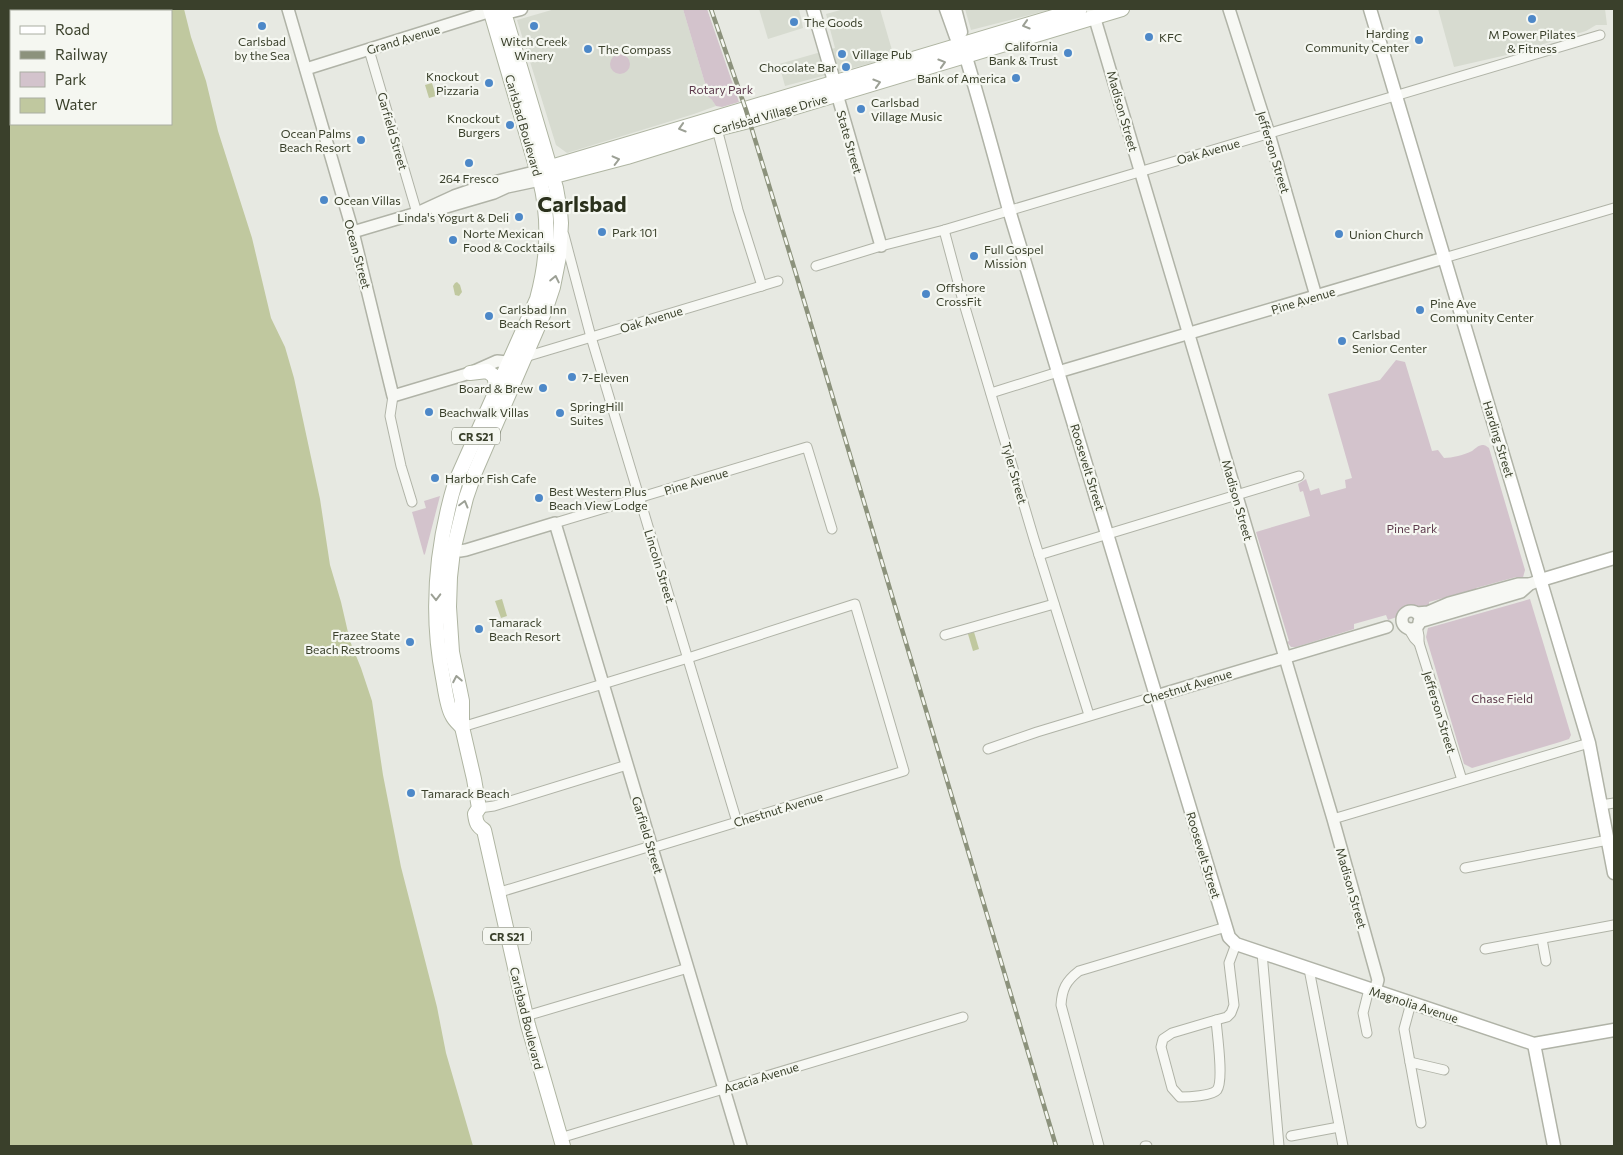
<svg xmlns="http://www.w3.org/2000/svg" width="1623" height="1155" viewBox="0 0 1623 1155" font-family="Commissioner,sans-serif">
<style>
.built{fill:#d7dbd0}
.green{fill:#d3c3cc}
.water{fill:#c0c89f;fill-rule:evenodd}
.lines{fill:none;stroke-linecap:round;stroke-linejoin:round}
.minor-casing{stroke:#b0b3a7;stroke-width:11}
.tertiary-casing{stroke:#b0b3a7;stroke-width:14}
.secondary-casing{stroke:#b0b3a7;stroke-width:15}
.primary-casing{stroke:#afb5a2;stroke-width:16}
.minor{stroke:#f7f8f4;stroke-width:9}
.tertiary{stroke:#f7f8f4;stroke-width:11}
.secondary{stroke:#fff;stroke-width:12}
.primary{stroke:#fff;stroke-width:14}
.rail-casing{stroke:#8c927c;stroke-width:4.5}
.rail{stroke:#f5f7f1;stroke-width:2.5;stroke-dasharray:8;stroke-linecap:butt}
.oneway{stroke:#9ca095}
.poi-dot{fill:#4d88c8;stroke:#f5f7f1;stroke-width:2}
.labels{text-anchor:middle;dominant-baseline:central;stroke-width:4.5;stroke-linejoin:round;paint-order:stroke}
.shield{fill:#f5f7f1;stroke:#727766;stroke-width:1}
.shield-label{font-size:11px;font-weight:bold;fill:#3a402b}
.poi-label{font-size:12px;fill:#3a402b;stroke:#f5f7f1;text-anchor:start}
.street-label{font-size:12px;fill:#3a402b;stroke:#f5f7f1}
.park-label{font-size:12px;fill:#5c394b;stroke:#f5f7f1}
.town-label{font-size:22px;font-weight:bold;fill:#2b311d;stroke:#f5f7f1}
</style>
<rect width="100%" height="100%" fill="#e7e9e2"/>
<g class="built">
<path d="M555,9h128l24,81v2l-3,1 8,7 4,6 -22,8 -127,39 -11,-8 -39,-125z"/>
<path d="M759,9h40l4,19 -35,11z"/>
<path d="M844,9h36l14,48 -109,29 -6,-22 56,-16 -9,-34z"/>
<path d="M965,9h88l-82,21z"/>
<path d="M1438,9h167l2,16h-11l-10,6 -75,23 -57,13z"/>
</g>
<g class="green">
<path d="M683,9h24l32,93 -17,5 -6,-1 -4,-6 -8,-7 3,-1v-2z"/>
<circle cx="620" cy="64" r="10"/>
<path d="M1396,360l9,2 27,89 6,-1 6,8c8,0 20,-3 28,-7 3,-2 5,-5 10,-6 4,0 4,1 7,3l36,122 -3,11 -5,-2 -1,-2 -40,11 1,4 -7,2 -2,-3 -39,11v5c-13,1 -25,-4 -32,10l-9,3 -2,-5 -32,9v5l-58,18h-5l-4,-5 2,-1 -33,-109 54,-16 -7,-25 -3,1 -2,-8 8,-5 4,12 9,-3 2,7 25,-7 -1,-8 7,-2 -24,-84 52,-14z"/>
<path d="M440,496l-15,58 -1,1 -12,-43 14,-4 -2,-7z"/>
<path d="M1530,599l41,136 -2,4 -9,3 -88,26 -8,-4 -38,-127 2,-9z"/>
</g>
<g class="water">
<path d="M9,9h175l7,28 15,44 12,50 34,107 19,80 14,29 9,31 26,121 10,66 11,37 9,39 11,27 11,33 11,74 18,92 36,140 9,46 27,93h-464zM11,11h160v113h-160z"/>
<path d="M432,83l4,13 -7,2 -4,-13z"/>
<path d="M457,282l3,3 2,7 -3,4 -4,-1 -2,-9 2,-3z"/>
<path d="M502,599l5,17 -6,2 -6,-17z"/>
<path d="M974,632l5,17 -6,2 -5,-17z"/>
</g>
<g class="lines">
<defs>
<g id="minor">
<path d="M369,50l48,163"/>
<path d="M716,125l22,85 24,76"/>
<path d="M944,230l18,67 72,242 55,176"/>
<path d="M564,235l27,102 146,485"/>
<path d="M1444,258l170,-50"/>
<path d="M816,266l65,-20 63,-16 656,-195"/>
<path d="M525,357l253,-76"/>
<path d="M991,393l67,-21"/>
<path d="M393,396l-3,20 11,50 11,36"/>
<path d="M555,523l252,-76 25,82"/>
<path d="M1039,555l260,-79"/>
<path d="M1408,628l6,10 5,5v-7l-2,-10"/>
<path d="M945,635l109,-31"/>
<path d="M1419,643l43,137"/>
<path d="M462,727l226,-69 167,-54 49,167 -252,77"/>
<path d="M988,749l49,-17 119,-36"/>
<path d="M1601,805l13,-2"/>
<path d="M479,808l15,-2 133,-41"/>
<path d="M1333,819l256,-76"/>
<path d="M1465,868l143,-28"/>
<path d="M497,893l154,-47"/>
<path d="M1542,939l4,22"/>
<path d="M1485,949l129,-24"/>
<path d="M1262,953l17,193"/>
<path d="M1309,969l34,177"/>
<path d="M1411,1003l-7,26 17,94"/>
<path d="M526,1016l162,-48"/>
<path d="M1216,1020c1,13 8,61 1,70 -5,6 -29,7 -37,7l-8,-9 -11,-41 2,-8 9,-6z"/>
<path d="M1216,1020l11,-3 4,-4 3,-8 -5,-42 7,-19"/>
<path d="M1367,1033l-4,-20 6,-24"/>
<path d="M1410,1062l34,8"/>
<path d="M1291,1136l48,-9"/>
<path d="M560,1138l403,-121"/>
<path d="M1099,1146l-38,-141c1,-16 5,-24 18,-34l147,-44"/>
<path d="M1145,1146h2"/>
</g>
<g id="tertiary">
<path d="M288,9l65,223 40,164 77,-23 27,-12 11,1"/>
<path d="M1092,9l241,810 45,161 -3,11"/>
<path d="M1229,9l40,125 47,162"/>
<path d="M306,69l185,-58"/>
<path d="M837,94l44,152"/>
<path d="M436,210l58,-17 13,-6 33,-7"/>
<path d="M353,232l64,-19 37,-17 44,-15 40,-10"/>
<path d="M1058,372l386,-114"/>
<path d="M446,550l14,1 6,-1 89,-27 186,623"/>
<circle cx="1411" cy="620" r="9"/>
<path d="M1417,613l11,-1 21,-9 69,-19h12"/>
<path d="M1419,622l102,-30 9,-8 11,-4"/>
<path d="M1156,696l231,-69"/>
</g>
<g id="secondary">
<path d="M505,9l8,2 8,-2"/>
<path d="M813,9l19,65 4,18"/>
<path d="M946,9l10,28 6,7c17,55 32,111 47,166l220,727 7,7 298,100 80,-14"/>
<path d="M955,9l6,23"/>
<path d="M1370,9l219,734 25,130"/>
<path d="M1541,580l73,-22"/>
<path d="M1534,1044l20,102"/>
</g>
<g id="primary">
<path d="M503,9l53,179 4,23 1,12 -2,34 -6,30 -7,21 -71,164 -9,26 -13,53 -3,26 -1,30 3,45 10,49v26l12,52 5,29 -4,6c1,8 2,12 9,16l44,195 35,121"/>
<path d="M541,170l539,-161"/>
<path d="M543,179l84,-22 90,-28 32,-8 373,-112"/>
<path d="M470,373l17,-2 7,5 3,12"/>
<path d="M462,727c-4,-4 -8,-7 -10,-12 -5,-8 -7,-27 -9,-37 -13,-66 -7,-131 12,-195l82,-184c11,-40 13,-79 3,-119l-50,-171"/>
</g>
</defs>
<use href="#minor" class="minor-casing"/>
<use href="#tertiary" class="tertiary-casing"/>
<use href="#secondary" class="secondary-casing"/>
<use href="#primary" class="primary-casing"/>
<use href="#minor" class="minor"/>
<use href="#tertiary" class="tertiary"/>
<use href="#secondary" class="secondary"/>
<use href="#primary" class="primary"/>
<defs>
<path id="rail" d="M711,9l35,101 50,164 260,872"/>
</defs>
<use href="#rail" class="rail-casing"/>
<use href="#rail" class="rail"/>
</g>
<defs><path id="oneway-chevron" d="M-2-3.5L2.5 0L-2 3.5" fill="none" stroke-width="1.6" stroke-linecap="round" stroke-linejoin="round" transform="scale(1.25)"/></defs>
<g class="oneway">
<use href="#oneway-chevron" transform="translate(1026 25) rotate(163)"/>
<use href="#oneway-chevron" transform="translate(942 63) rotate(-17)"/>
<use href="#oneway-chevron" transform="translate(877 83) rotate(-17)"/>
<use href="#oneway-chevron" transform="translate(682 128) rotate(163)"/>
<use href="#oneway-chevron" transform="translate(616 160) rotate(-14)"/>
<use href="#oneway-chevron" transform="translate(555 279) rotate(-78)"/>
<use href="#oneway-chevron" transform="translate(464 504) rotate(-75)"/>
<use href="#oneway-chevron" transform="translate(436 597) rotate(89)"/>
<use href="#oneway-chevron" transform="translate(457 679) rotate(-101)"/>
</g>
<g class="poi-dot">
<circle cx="1532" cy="19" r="5"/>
<circle cx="794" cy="22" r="5"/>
<circle cx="262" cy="26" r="5"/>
<circle cx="534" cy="26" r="5"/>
<circle cx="1149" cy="37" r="5"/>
<circle cx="1419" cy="40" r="5"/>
<circle cx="588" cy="49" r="5"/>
<circle cx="1068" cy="53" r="5"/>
<circle cx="842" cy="54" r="5"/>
<circle cx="846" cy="67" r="5"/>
<circle cx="1016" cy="78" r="5"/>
<circle cx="489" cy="83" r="5"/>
<circle cx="861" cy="109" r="5"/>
<circle cx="510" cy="125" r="5"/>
<circle cx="361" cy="140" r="5"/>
<circle cx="469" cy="163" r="5"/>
<circle cx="324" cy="200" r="5"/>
<circle cx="519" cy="217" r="5"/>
<circle cx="602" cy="232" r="5"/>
<circle cx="1339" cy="234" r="5"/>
<circle cx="453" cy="240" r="5"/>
<circle cx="974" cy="256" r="5"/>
<circle cx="926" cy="294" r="5"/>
<circle cx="1420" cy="310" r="5"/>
<circle cx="489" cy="316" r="5"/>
<circle cx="1342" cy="341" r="5"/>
<circle cx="572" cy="377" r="5"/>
<circle cx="543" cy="388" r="5"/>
<circle cx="429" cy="412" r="5"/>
<circle cx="560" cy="413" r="5"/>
<circle cx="435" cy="478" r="5"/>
<circle cx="539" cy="498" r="5"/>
<circle cx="479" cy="629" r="5"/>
<circle cx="410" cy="642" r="5"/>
<circle cx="411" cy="793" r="5"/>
</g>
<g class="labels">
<g class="shield">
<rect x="452" y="427.5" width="48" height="17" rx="4"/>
<rect x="483" y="927.5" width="48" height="17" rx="4"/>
</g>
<g class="shield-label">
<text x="476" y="436">CR S21</text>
<text x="507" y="936">CR S21</text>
</g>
<g class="poi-label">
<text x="804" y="22">The Goods</text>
<text x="1409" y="33" text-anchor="end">Harding<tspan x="1409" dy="14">Community Center</tspan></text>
<text x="1532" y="34" text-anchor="middle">M Power Pilates<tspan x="1532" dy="14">&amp; Fitness</tspan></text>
<text x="1159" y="37">KFC</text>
<text x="262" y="41" text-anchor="middle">Carlsbad<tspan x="262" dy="14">by the Sea</tspan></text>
<text x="534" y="41" text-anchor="middle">Witch Creek<tspan x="534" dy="14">Winery</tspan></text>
<text x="1058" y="46" text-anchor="end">California<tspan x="1058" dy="14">Bank &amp; Trust</tspan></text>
<text x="598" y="49">The Compass</text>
<text x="852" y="54">Village Pub</text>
<text x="836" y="67" text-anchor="end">Chocolate Bar</text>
<text x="479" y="76" text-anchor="end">Knockout<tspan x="479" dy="14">Pizzaria</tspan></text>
<text x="1006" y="78" text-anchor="end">Bank of America</text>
<text x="871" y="102">Carlsbad<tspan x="871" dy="14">Village Music</tspan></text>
<text x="500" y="118" text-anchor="end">Knockout<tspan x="500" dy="14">Burgers</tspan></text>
<text x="351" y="133" text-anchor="end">Ocean Palms<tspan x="351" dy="14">Beach Resort</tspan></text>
<text x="469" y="178" text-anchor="middle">264 Fresco</text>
<text x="334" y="200">Ocean Villas</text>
<text x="509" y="217" text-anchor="end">Linda's Yogurt &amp; Deli</text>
<text x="612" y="232">Park 101</text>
<text x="463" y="233">Norte Mexican<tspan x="463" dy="14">Food &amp; Cocktails</tspan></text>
<text x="1349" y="234">Union Church</text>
<text x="984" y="249">Full Gospel<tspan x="984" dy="14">Mission</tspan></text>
<text x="936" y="287">Offshore<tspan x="936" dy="14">CrossFit</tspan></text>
<text x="1430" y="303">Pine Ave<tspan x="1430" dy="14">Community Center</tspan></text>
<text x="499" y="309">Carlsbad Inn<tspan x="499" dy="14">Beach Resort</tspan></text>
<text x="1352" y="334">Carlsbad<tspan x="1352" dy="14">Senior Center</tspan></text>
<text x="582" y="377">7-Eleven</text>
<text x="533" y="388" text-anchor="end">Board &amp; Brew</text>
<text x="570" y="406">SpringHill<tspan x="570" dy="14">Suites</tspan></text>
<text x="439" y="412">Beachwalk Villas</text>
<text x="445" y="478">Harbor Fish Cafe</text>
<text x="549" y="491">Best Western Plus<tspan x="549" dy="14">Beach View Lodge</tspan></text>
<text x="489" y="622">Tamarack<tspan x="489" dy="14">Beach Resort</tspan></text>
<text x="400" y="635" text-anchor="end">Frazee State<tspan x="400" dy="14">Beach Restrooms</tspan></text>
<text x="421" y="793">Tamarack Beach</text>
</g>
<g class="street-label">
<text transform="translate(403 39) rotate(-17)">Grand Avenue</text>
<text transform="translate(1123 111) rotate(74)">Madison Street</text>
<text transform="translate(770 114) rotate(-16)">Carlsbad Village Drive</text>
<text transform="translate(524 125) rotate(74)">Carlsbad Boulevard</text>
<text transform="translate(393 131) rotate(74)">Garfield Street</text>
<text transform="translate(850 142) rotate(74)">State Street</text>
<text transform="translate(1208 151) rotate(-16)">Oak Avenue</text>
<text transform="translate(1274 152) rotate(73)">Jefferson Street</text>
<text transform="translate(358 254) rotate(75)">Ocean Street</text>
<text transform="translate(1303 300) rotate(-17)">Pine Avenue</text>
<text transform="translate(651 319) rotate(-17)">Oak Avenue</text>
<text transform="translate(1499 439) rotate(73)">Harding Street</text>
<text transform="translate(1088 467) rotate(73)">Roosevelt Street</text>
<text transform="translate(1015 473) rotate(74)">Tyler Street</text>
<text transform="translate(696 481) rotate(-17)">Pine Avenue</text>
<text transform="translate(1238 500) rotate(74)">Madison Street</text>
<text transform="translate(660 566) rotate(73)">Lincoln Street</text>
<text transform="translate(1187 686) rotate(-17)">Chestnut Avenue</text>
<text transform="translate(1440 712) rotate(73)">Jefferson Street</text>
<text transform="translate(778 809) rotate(-17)">Chestnut Avenue</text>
<text transform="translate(648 835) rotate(73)">Garfield Street</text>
<text transform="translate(1204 855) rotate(73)">Roosevelt Street</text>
<text transform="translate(1352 888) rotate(74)">Madison Street</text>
<text transform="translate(1414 1004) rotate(18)">Magnolia Avenue</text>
<text transform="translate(527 1018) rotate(76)">Carlsbad Boulevard</text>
<text transform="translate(761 1077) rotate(-17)">Acacia Avenue</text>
</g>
<g class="park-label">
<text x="721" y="89">Rotary Park</text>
<text x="1412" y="528">Pine Park</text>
<text x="1502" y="698">Chase Field</text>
</g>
<g class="town-label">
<text x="582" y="203">Carlsbad</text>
</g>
</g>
<rect width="1623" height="1155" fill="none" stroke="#3a402b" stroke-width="20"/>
<rect x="10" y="10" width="162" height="115" fill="#f5f7f1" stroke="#aaaea2"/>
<rect x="20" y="26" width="25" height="8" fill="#ffffff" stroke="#aaaea2"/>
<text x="55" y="35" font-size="15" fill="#3a402b">Road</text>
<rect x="20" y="51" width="25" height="8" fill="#8c927c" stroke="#aaaea2"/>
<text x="55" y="60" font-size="15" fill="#3a402b">Railway</text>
<rect x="20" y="72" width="25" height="15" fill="#d3c3cc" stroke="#aaaea2"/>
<text x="55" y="85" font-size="15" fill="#3a402b">Park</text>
<rect x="20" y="98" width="25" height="15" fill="#c0c89f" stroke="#aaaea2"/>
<text x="55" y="110" font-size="15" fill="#3a402b">Water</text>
</svg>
